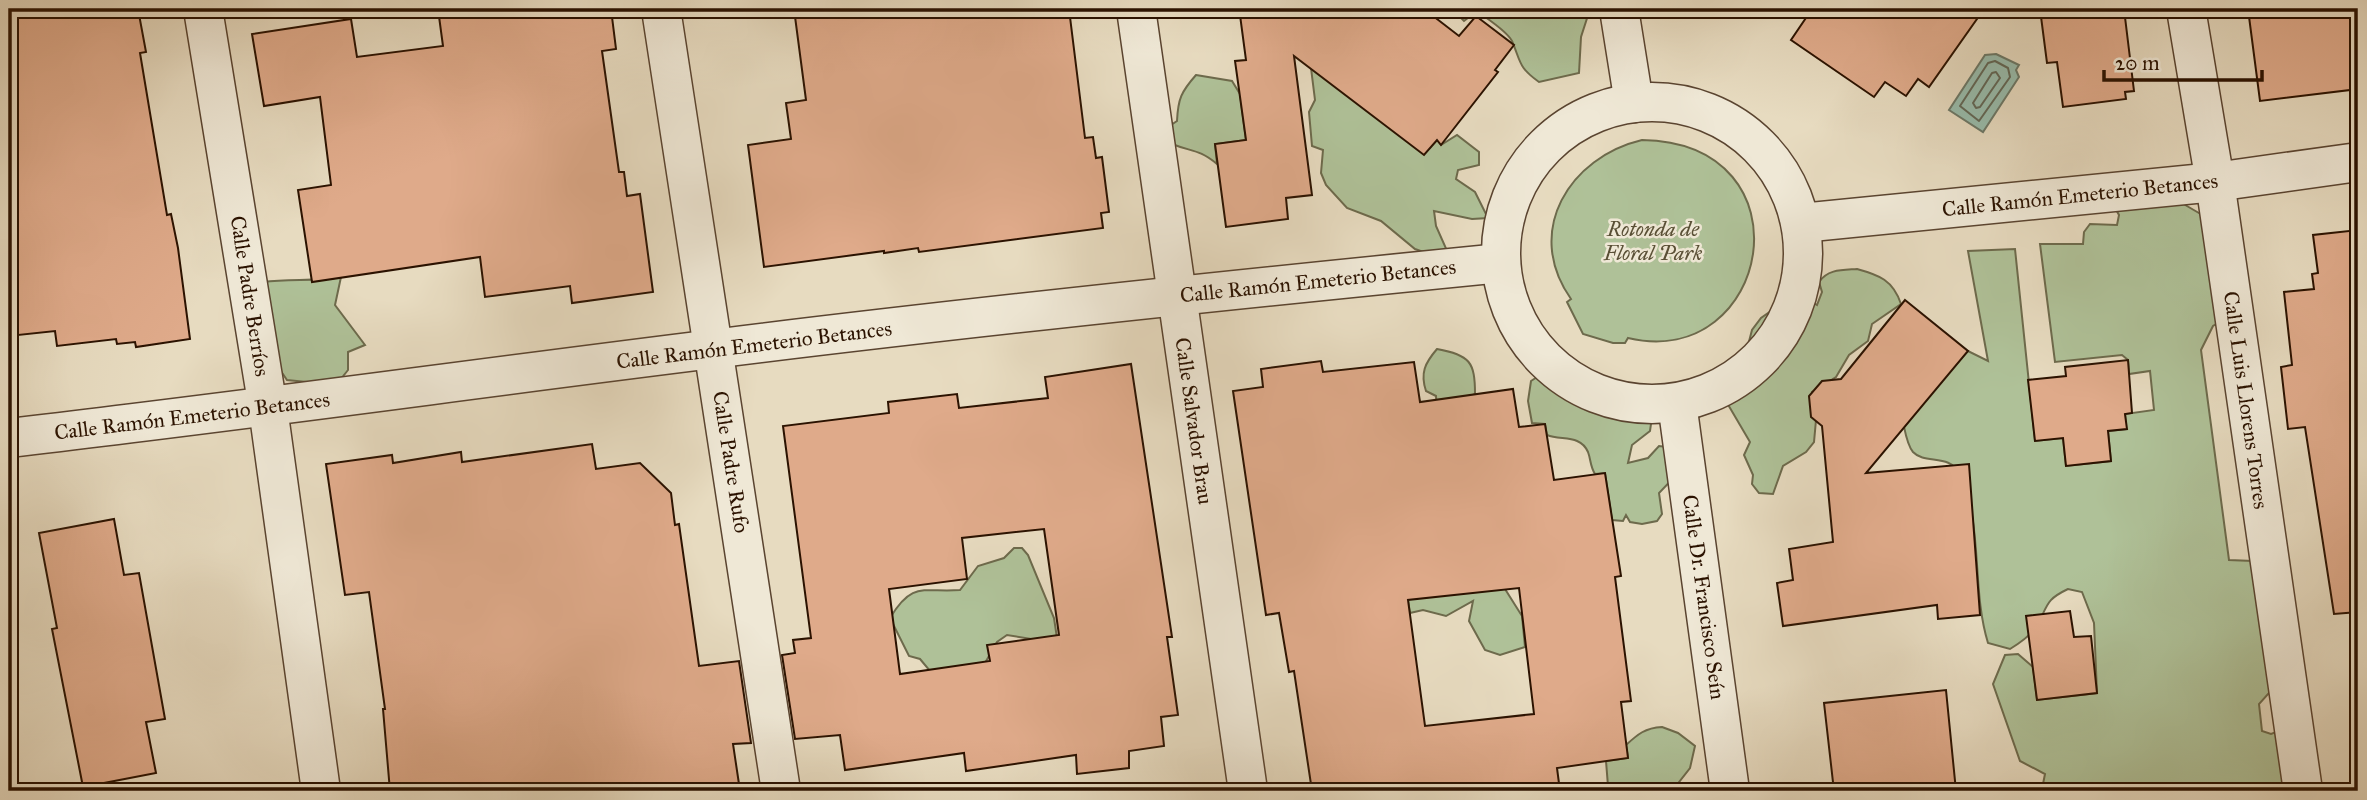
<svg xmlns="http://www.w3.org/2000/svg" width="2367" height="800" viewBox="0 0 2367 800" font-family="'IM FELL Great Primer',serif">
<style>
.green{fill:#afc198;stroke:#6d6a4c;stroke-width:2}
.water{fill:#98bcac;stroke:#6c7867;stroke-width:2}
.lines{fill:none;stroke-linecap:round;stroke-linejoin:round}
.shore{stroke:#626756;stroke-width:2}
.building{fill:#dfaa8a;stroke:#2b1200;stroke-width:2;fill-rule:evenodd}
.minor-casing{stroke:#5a4430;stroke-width:41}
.minor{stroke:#efe8d6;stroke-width:38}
.labels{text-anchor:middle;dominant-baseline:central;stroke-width:5;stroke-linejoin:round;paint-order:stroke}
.street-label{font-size:21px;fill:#2b1200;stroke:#efe8d6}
.park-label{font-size:21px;font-style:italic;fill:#594f35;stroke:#efe8d6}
</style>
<rect width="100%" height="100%" fill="#e7dbc0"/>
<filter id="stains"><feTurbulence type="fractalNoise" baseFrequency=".00286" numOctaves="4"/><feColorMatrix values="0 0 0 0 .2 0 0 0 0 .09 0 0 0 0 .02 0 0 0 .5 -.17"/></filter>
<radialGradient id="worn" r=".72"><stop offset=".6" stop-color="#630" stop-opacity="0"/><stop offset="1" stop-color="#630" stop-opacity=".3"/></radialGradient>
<g class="green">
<path d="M1452,9h138l-9,28 -2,36 -40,9c-21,-15 -18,-20 -27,-41 -6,-11 -25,-22 -35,-30l-13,10z"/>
<path d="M1306,28l118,126 13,-14 4,5 16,-10 22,17v13l-21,5 -2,9 19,13 13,26 -16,1 -38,-8 2,15 16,36 -37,-13 -34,-28 -34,-13 -21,-23 -5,-12 2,-23 -11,-4 -3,-34 6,-12z"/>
<path d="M1196,75l36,6 8,13 6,46 -31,4 2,20c-18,-15 -25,-12 -45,-20l-1,-19 6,-4c1,-22 4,-29 19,-46z"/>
<path d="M1642,140c172,3 129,232 -14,198l-3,5h-12l-30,-9 -16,-32 4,-3c-48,-68 -1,-142 71,-159z"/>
<path d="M2175,199l29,17 14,107 -5,3 -12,24 28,210 24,1c21,30 48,57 49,95l-43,48 3,27 9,3 8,-3 35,60h-278l6,-2 3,-15 -25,-13 -27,-77 12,-29 13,-1 15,13 4,33 60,-7 -3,-70 -12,-31 -14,-3c-21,10 -20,15 -29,33 -5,11 -19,21 -29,27l-22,-6c-17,-55 -4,-118 -29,-169 -9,-21 -34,-9 -46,-22 -6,-7 -8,-21 -10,-30l65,-71 20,10 -20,-110 47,-2 20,192 28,-3 3,28 45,-5 -3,-30 18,-2 -1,-15 29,-4 -4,-39 -21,3 -1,-14 -6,-5 -67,7 -15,-118h43l1,-12 6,-8 27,1 2,-10 -4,-7z"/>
<path d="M1857,269c22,6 36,11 44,35l-29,20 -4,17 -19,14 -13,22 -24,15 4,28 -2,22 -8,10 -23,14 -10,28 -14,-1 -7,-9 1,-9 -9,-20 6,-13 -37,-63 33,-26 6,-23 9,-12 23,-16 19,-6 14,9 5,-13 -3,-10c9,-13 23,-12 38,-13z"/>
<path d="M341,277l-6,28 30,40 -17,7v18l-12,15 -49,-5 -13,-19 -32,-21 -8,-21 29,-37c27,-4 51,0 78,-5z"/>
<path d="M1437,349c33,6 38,13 38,45l-38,19 -1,-17 -10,-5c-6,-18 -1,-28 11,-42z"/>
<path d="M1563,360l12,2 13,8v36c20,9 49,-4 63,18l-1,7 -18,14 -4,18 20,-5 11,-12 8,1 13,24 -21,22 3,21 -5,7 -15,3 -12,-2 -4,-7 -3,6 -11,-1 -7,-47 -10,1c-5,-8 -4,-14 -7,-22 -8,-18 -27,-11 -41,-17l-2,-11 -13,-1 -4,-22 3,-20z"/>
<path d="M1014,548h8l6,7 26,63 3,20 -12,12 -14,-11 -24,-4 -10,7 -12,21 -55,8 -10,-12 -11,-3 -19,-38c23,-38 34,-25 70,-28l18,-24 26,-8z"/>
<path d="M1406,588l99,1 17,27 3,31 -25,8 -15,-5 -16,-29 4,-20 -27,15 -23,-6 -13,3z"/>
<path d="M1662,727l16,6 17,13 -5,22 -18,23h-50l-14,-5 -2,-25 22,-3 -2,-13c12,-11 19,-17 36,-18z"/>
</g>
<path class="water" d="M1996,54l23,11 -3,5 3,7 -36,55 -34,-22 36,-55z"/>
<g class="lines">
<g class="shore">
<path d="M1995,61l13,7 2,9 -31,44 -19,-15 28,-43z"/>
<path d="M1996,72l4,6 -20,29 -4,1 -3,-5 19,-30z"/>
</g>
</g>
<g class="building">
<path d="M9,9h129l8,43 -6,1 27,162 4,-1 7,34 12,91 -54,8 -1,-5 -18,2 -1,-5 -59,7 -2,-15 -46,5z"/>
<path d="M438,9h173l5,40 -14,2 17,121h5l3,24 13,-2 13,98 -81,11 -2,-17 -85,11 -5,-40 -168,25 -14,-92 33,-5 -11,-88 -56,9 -12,-72 99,-15 6,38 86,-11z"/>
<path d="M794,9h275l16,129 8,-1 3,21 6,-1 7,55 -8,1 2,15 -184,24 -1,-4 -34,5v-2l-120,16 -16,-122 43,-6 -5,-36 20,-3z"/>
<path d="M1232,9h192l35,27 17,-20 38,29 -19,25 3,2 -57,73 -4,-5 -13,15 -130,-99 18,139 -26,3 2,21 -62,8 -11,-83 31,-4 -11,-79 11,-1 -6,-45z"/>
<path d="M1812,9h172l-55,78 -11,-8 -12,17 -21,-14 -11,15 -83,-57z"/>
<path d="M2040,9h84l10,82 -9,1 1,7 -63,8 -6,-45 -10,1z"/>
<path d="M2248,9h73l1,7 36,-4v77l-98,12z"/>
<path d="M2358,230v382l-24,2 -29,-187 -17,2 -7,-62 11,-2 -8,-73 30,-3 -2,-15 6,-1 -5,-38z"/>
<path d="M1905,300l63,51 -102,122 103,-9 11,151 -42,4 -1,-14 -154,21 -6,-43 16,-3 -4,-31 44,-7 -11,-116 -11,-9 -2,-21 13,-15 19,-2z"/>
<path d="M2128,360l4,53 -7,1 2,15 -19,2 3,30 -45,5 -3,-28 -28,3 -7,-61 38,-4 -1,-9z"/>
<path d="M1321,361l2,11 91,-10 6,40 93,-13 6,38 26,-3 9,56 51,-7 16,103 -6,1 16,124 -10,1 7,56 -71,10 3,23h-248l-18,-120 -5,1 -10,-59 -13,2 -33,-224 30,-4 -2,-18zM1519,588l15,126 -109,12 -17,-126z"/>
<path d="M1131,364l41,273h-5l11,78 -17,2 3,29 -35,5v17l-52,6 -1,-19 -110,16 -2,-18 -119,17 -5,-35 -45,4 -13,-84 13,-2 -2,-13 18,-2 -28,-212 106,-13 -1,-11 69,-8 2,14 89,-10 -3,-21zM1044,529l15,106 -72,10 3,16 -90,13 -11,-85 78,-10 -5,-41z"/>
<path d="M592,444l4,25 44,-6 31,30 4,32 4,-1 20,142 40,-5 12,82 -18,1 6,40 -53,7h-296l-7,-82h2l-16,-117 -24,3 -19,-131 66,-9 1,8 68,-11 1,10z"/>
<path d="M114,519l10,56 15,-2 26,146 -19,3 10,51 -73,14 -31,-158 5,-1 -18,-95z"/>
<path d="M2070,611l4,26 17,-1 6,57 -60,7 -11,-84z"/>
<path d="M1946,690l10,101h-122l-10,-88z"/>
</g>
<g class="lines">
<defs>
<g id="minor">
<path d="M203,9l65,399 53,383"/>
<path d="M661,9l120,782"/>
<path d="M1136,9l112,782"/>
<path d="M1619,9l15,94"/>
<path d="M2186,9l29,173 88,609"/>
<circle cx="1652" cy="253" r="151"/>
<path d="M1801,223l414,-41 143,-20"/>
<path d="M1677,403l53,388"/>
<path d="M9,438c235,-27 469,-60 704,-89 262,-33 525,-60 788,-86"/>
</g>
</defs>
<use href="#minor" class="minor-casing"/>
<use href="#minor" class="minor"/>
</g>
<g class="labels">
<g class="street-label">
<text transform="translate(2080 195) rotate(-6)">Calle Ramón Emeterio Betances</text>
<text transform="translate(1318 281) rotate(-6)">Calle Ramón Emeterio Betances</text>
<text transform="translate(250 296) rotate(81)">Calle Padre Berríos</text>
<text transform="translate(754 345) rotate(-7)">Calle Ramón Emeterio Betances</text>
<text transform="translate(2246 400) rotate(82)">Calle Luis Llorens Torres</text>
<text transform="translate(192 416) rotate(-7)">Calle Ramón Emeterio Betances</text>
<text transform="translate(1194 421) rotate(82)">Calle Salvador Brau</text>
<text transform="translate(731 462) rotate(81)">Calle Padre Rufo</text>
<text transform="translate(1704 597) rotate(82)">Calle Dr. Francisco Seín</text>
</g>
<g class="park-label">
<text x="1653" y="229">Rotonda de<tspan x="1653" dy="24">Floral Park</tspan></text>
</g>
</g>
<rect width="2367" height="800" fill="none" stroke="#e7dbc0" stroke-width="35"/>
<rect x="10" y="10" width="2346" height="779" fill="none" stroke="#2b1200" stroke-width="3.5"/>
<rect x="18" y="18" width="2332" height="765" fill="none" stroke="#2b1200" stroke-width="2"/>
<path d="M2104 70v10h158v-10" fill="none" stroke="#2b1200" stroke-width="3.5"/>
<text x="2115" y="70" font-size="21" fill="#2b1200" stroke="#efe8d6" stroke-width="5" paint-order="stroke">20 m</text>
<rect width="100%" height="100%" filter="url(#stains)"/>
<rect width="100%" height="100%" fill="url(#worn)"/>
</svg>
